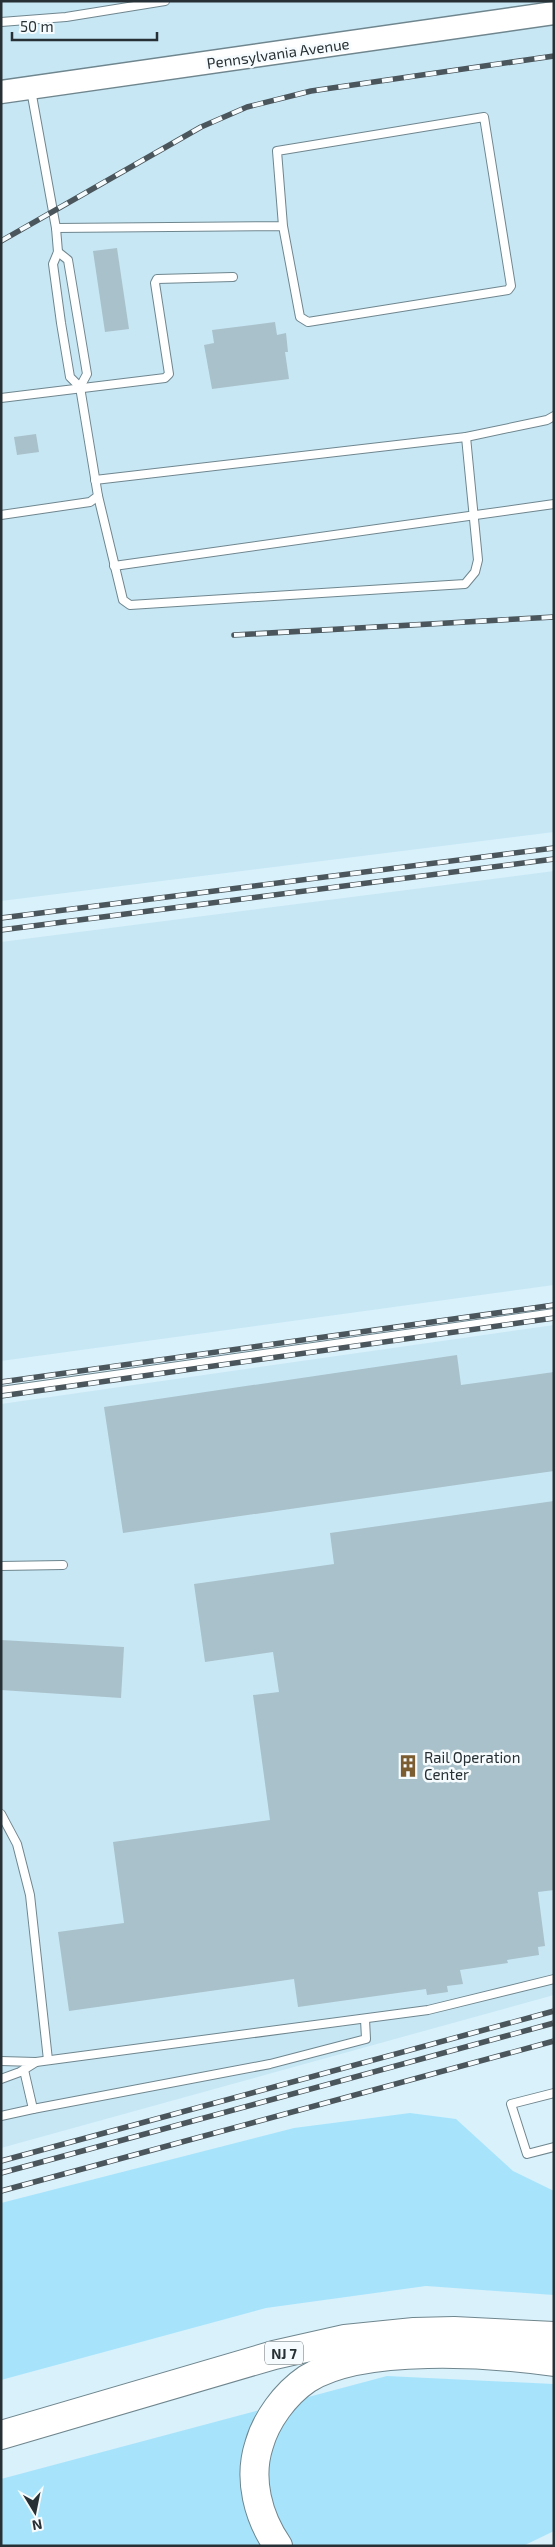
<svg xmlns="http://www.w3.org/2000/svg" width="555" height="2547" viewBox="0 0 555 2547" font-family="'Exo 2',sans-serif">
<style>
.built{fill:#c7e7f5}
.green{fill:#a7e4fc}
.building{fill:#a9c1ca}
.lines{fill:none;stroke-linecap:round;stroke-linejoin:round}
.service-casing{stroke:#6f868e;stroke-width:10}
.secondary-casing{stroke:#6f868e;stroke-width:25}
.motorway-casing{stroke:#6f868e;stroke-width:30}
.service{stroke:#fff;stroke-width:8}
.secondary{stroke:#fff;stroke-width:22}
.motorway{stroke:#fff;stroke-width:28}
.rail-casing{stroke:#4a565b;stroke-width:5.5}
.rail{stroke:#f6fbfd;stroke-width:4;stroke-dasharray:11;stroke-linecap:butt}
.labels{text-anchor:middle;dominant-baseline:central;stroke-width:5;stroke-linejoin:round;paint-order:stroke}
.shield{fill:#f6fbfd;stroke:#656d70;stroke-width:1}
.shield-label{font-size:14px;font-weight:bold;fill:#273034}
.street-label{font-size:15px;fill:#273034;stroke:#f6fbfd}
.poi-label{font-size:15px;fill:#273034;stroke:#f6fbfd;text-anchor:start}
</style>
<rect width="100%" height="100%" fill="#d9f1fb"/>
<g class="built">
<path d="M1,1h553v831l-553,69z"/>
<path d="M554,871v414l-553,76v-419z"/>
<path d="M554,1325v670l-553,153v-744z"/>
</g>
<g class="green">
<path d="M410,2113l46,6 57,52 41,20v104l-128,-9 -160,22 -265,72v-177l293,-75z"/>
<path d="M387,2376l167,8v147l-31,15h-522v-67z"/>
</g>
<g class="building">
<path d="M117,248l12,81 -24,3 -12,-81z"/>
<path d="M275,322l2,13 9,-2 2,19h-3l4,27 -77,10 -8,-44 10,-2 -2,-13z"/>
<path d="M36,434l3,18 -22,3 -3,-18z"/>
<path d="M457,1355l4,30 93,-13v99l-431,62 -19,-126z"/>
<path d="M554,1501v389l-16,2 7,54 -7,1 1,8 -32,5 1,3 -48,7 3,14 -16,2 1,6 -21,3 -1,-6 -128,18 -4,-28 -225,32 -11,-79 66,-9 -11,-81 157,-22 -17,-125 26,-3 -6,-40 -68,10 -11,-78 140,-20 -4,-31z"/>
<path d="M1,1640l123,7 -3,51 -120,-8z"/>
</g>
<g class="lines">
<defs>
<g id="service">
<path d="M1,22l65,-5 99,-16"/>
<path d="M31,90l25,138 227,-2 17,91 8,5 200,-32 3,-4 -27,-169 -207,34 6,75"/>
<path d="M58,252l10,8 19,114 -7,13"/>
<path d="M1,398l164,-20 4,-4 -14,-91 2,-4 76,-2"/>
<path d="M95,480l371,-43 81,-17 7,-4"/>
<path d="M98,496l25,104 7,5 335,-21 10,-12 3,-12 -12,-123"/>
<path d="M1,515l89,-13 8,-6 -18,-109 -10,-10 -9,-54 -8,-59 5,-12 -2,-24"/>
<path d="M114,566l440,-62"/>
<path d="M1,1391l553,-78"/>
<path d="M1,1566l62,-1"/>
<path d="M1,1814l16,30 13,51 18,165"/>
<path d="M1,2061l35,1 -16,10 -19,7"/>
<path d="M36,2062l392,-52 126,-31"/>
<path d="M24,2070l9,39 237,-45 96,-25 -1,-20"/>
<path d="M554,2093l-43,11 16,50 27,-7"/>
<path d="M1,2116l32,-7"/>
</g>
<path id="secondary" d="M1,92l553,-79"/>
<g id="motorway">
<path d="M1,2435l273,-80 71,-16 69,-7 40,-1 100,5"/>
<path d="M278,2546c-20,-29 -30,-67 -19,-101 7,-25 26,-51 48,-66 55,-35 184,-26 247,-17"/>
</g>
</defs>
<use href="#service" class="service-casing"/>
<use href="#secondary" class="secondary-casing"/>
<use href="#motorway" class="motorway-casing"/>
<use href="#service" class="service"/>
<use href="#secondary" class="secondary"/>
<use href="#motorway" class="motorway"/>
<defs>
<g id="rail">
<path d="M1,241l200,-114 46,-20 64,-16 243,-35"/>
<path d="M234,635l320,-18"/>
<path d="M1,918l553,-70"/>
<path d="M1,930l553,-71"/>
<path d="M1,1382l553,-77"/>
<path d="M1,1396l553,-78"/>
<path d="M1,2161l553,-150"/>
<path d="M1,2173l553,-150"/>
<path d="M1,2191l553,-150"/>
</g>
</defs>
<use href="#rail" class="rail-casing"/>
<use href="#rail" class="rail"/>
</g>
<defs>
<symbol id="building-bare" viewBox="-9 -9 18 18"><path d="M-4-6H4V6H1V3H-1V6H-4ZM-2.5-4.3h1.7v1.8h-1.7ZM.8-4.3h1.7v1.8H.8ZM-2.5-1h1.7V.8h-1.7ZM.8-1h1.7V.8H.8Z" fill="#7c5c31" stroke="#f6fbfd" stroke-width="2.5" paint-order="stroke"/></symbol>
</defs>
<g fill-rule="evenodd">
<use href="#building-bare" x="392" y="1750" width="32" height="32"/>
</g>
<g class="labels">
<rect class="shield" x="265" y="2341.5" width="38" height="23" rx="4"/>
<g class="shield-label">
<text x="284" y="2353">NJ 7</text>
</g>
<g class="street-label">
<text transform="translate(278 53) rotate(-8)">Pennsylvania Avenue</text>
</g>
<g class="poi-label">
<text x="424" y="1757">Rail Operation<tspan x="424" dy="17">Center</tspan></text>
</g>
</g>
<rect width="555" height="2547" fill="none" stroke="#273034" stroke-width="5"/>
<g transform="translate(35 2512) rotate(170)" stroke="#f6fbfd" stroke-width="4" paint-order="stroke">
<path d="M0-4L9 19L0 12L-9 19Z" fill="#273034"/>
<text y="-8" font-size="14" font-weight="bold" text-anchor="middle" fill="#273034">N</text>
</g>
<path d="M12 32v8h145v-8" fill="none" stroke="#273034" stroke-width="2.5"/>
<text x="20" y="32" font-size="15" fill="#273034" stroke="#f6fbfd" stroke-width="4" paint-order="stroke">50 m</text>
</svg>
